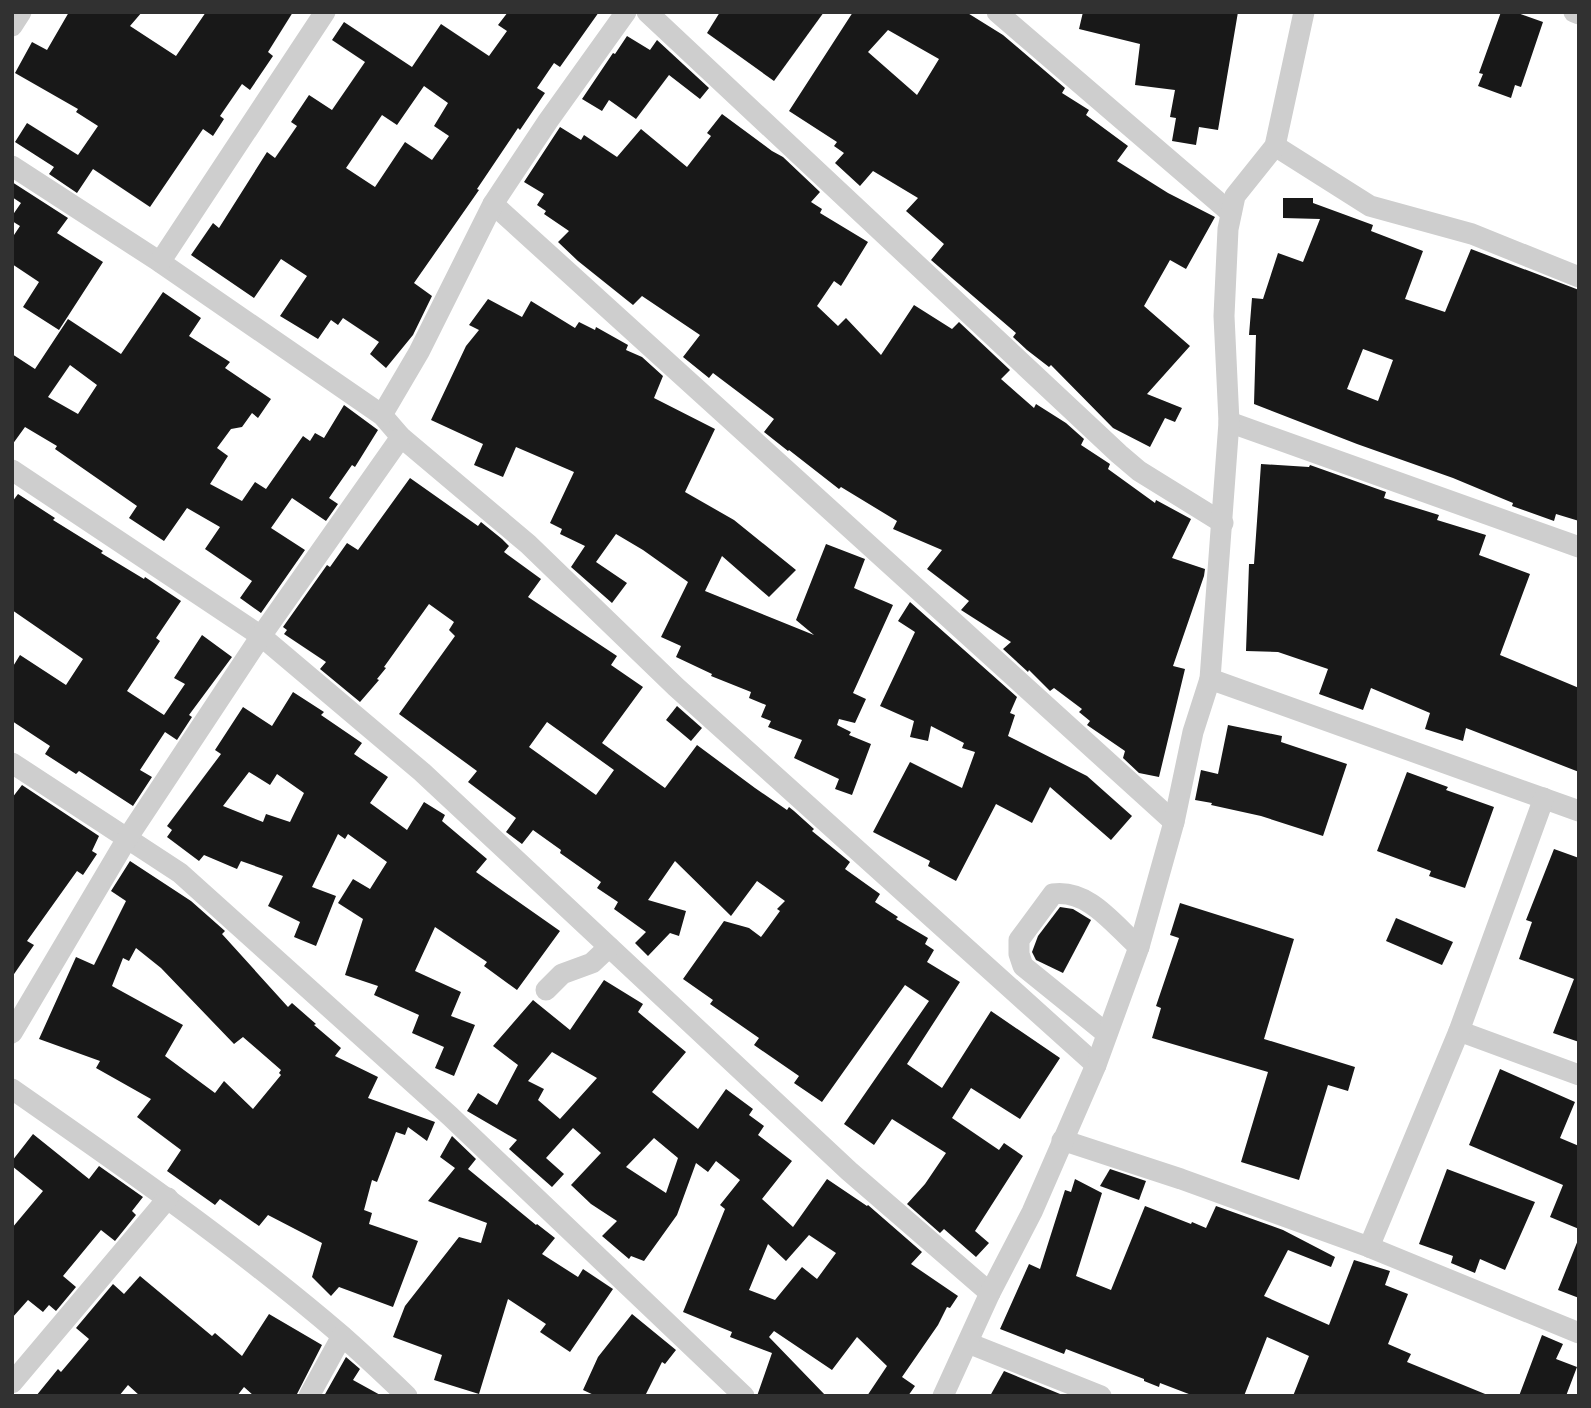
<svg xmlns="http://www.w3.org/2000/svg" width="1591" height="1408" viewBox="0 0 1591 1408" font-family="'DejaVu Sans',sans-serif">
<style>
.building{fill:#181818;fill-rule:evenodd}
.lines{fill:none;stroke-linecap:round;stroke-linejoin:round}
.minor{stroke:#cecece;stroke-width:21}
</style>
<rect width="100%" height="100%" fill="#fff"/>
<g class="building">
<path d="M69,12h73l-12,14 46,30 30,-44h87l-25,40 5,4 -23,34 -8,-6 -22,32 4,3 -11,17 -10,-7 -53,78 -57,-38 -16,24 -28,-19 5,-7 -39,-25 12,-19 51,32 20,-29 -22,-14 2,-3 -63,-36 17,-31 15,8z"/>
<path d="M508,12h91l-39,55 -6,-4 -17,25 8,5 -25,37 -2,-2 -41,61 2,1 -65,93 18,13 -19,39 -27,33 -16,-14 9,-12 -36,-24 -5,7 -7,-5 -13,19 -38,-23 27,-40 -26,-17 -27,39 -63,-43 22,-32 6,5 48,-76 8,6 22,-32 -6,-4 18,-27 23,15 33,-48 -33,-22 12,-18 68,45 29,-43 48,32 18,-25 -9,-6zM424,86l24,17 -14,23 15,10 -17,24 -27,-18 -30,45 -29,-19 36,-53 15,10z"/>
<path d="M720,12h104l-50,69 -67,-48z"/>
<path d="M853,12h113l37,23 62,53 -3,5 27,17 -3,5 42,31 -11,15 51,32 47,24 -29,52 -16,-9 -26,46 46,40 -43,48 35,14 -7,14 -10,-4 -15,29 -37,-19 -62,-63 -2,2 -22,-17 -14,-13 3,-4 -85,-73 13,-16 -38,-33 12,-13 -45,-27 -13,15 -25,-23 9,-10 -10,-7 3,-4 -48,-31zM888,30l51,29 -22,36 -49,-43z"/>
<path d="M1083,12h155l-20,118 -19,-3 -3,18 -24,-4 4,-23 -6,-1 5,-27 -40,-5 5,-41 -61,-15z"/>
<path d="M1501,12h14l28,10 -22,65 -6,-2 -4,13 -33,-12 5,-12 -4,-1z"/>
<path d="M627,36l23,14 7,-10 52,48 -9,11 -31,-24 -33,44 -27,-19 -7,11 -20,-12 31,-46 2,1z"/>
<path d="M722,114l50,37 11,6 37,35 -9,10 11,7 -2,4 48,29 -27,44 -7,-5 -17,25 21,20 8,-8 35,37 33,-50 38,24 7,-7 51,48 -9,9 33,29 2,-4 30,19 18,16 -3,6 29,19 -2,5 47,34 1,-3 35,19 -19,39 33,11 -1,7 -31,90 12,3 -26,108 -20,-4 -16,-15 2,-7 -38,-26 3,-4 -11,-9 3,-3 -28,-21 -4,3 -21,-21 -1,2 -25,-23 8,-7 -50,-32 8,-9 -42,-32 15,-19 -49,-21 4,-8 -56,-34 -2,2 -50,-39 -1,1 -24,-19 10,-13 -61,-46 -4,5 -26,-21 17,-22 -58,-39 -9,9 -55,-44 -20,-19 11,-11 -25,-17 2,-3 -9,-6 7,-11 -20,-12 36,-55 21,13 3,-5 33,22 24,-28 46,38 24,-31 -4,-3z"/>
<path d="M12,182l56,36 -11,15 46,29 -44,68 -36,-23 16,-25 -27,-18v-26l8,-12 -8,-5v-5l9,-13 -9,-6z"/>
<path d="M1283,198h30v5l60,22 -2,6 52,20 -18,48 40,13 26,-63 108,41v231l-23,-7 -2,7 -42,-15 1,-3 -60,-25 -96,-34 -103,-40 2,-69h-7l3,-37 11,1 15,-46 25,9 17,-43 -37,-1zM1363,349l30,11 -15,41 -31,-12z"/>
<path d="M163,292l38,26 -12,18 41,26 -5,6 46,31 -13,19 -6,-5 -10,14 -11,2 -14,19 11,8 -18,28 32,17 13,-19 11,7 37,-53 7,5 5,-8 9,5 20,-33 34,25 -23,37 -3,-2 -23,33 9,6 -12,17 -34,-23 -21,30 34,22 -44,63 -21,-15 12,-17 -47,-32 15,-22 -33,-19 -23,33 -35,-23 8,-12 -82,-57 2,-3 -32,-19 -13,18v-91l23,15 33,-50 53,35zM70,365l27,20 -19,29 -30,-17z"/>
<path d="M488,299l34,18 9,-16 44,27 4,-6 16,8 1,-3 32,18 -2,5 16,7 21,19 -9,22 61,31 -30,63 49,28 62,50 -27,27 -47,-41 -17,35 109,44 -18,-15 30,-76 39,15 -11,29 39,17 -40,88 13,6 -11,24 -16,-4 -2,6 14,7 -2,3 22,9 -19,51 -17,-6 4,-10 -45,-21 8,-18 -34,-13 3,-6 -10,-4 5,-12 -17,-7 2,-6 -40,-16 1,-2 -36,-17 5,-11 -20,-9 27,-55 -45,-32 -27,-16 -20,28 31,21 -15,20 -41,-36 14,-21 -25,-12 2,-5 -12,-6 24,-51 -58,-25 -13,30 -29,-12 9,-21 -52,-24 35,-74 13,-16 -10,-5z"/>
<path d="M1261,464l48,3 1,-2 76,27 -2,6 55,17 -2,5 49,15 -7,20 51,19 -30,81 79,33v84l-113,-44 -3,13 -38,-12 5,-16 -59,-25 -8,22 -44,-16 9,-25 -50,-17 -32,-1 3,-87h5z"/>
<path d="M410,478l68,48 3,-4 21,17 7,7 -5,6 37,27 -13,18 89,59 -6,9 32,22 -41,56 63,45 32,-43 58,43 32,22 2,-3 5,4 20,18 -2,2 38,31 -5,7 35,25 -5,8 23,15 -2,2 32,19 -3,6 9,6 -7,12 33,20 -53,82 35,24 49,-77 69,47 -40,61 -49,-31 -19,30 47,32 5,-7 19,13 -48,75 14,12 -13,14 -32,-28 -4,4 -33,-29 18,-20 21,-31 -54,-34 -18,26 -30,-21 85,-123 -24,-16 -83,117 -28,-19 5,-7 -45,-31 5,-7 -49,-34 3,-4 -30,-21 41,-58 25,7 12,9 19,-26 -3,-2 8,-8 -28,-20 -26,35 -56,-55 -27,39 38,11 -7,25 -9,-3 -22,23 -13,-13 11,-11 -32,-23 4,-7 -21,-14 4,-6 -41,-29 1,-3 -28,-20 -11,14 -16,-12 10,-14 -48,-36 9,-11 -78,-57 56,-78 -6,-6 5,-8 -25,-18 -45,63 2,1 -9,11 2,1 -19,22 -40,-33 6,-7 -42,-28 3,-4 -4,-3 44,-62 3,2 17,-24 11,7zM547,722l67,48 -18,25 -67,-48z"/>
<path d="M18,494l37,24 -2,2 50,31 -2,2 43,26 1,-2 36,24 -25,37 4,3 -33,50 37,24 21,-31 -11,-6 28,-43 30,22 -43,58 3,2 -15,23 -12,-8 -25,38 12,7 -19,29 -54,-35 -3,3 -31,-20 5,-8 -38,-25v-53l8,-13 46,30 17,-26 -71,-49v-108z"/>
<path d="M910,602l107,95 -7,16 5,2 -7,21 79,40 45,40 -21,24 -61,-53 -18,36 -36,-19 -40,77 -28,-15 2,-5 -57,-29 37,-70 52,26 13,-36 -13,-4 2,-5 -33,-17 -3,15 -18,-4 4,-16 -34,-15 35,-74 -17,-11z"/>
<path d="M293,692l31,20 -3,3 41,28 -8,11 34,23 -18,26 37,27 17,-28 21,13 -3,6 45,38 -11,13 84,59 -43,59 -33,-24 3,-4 -52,-35 -20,44 46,21 -10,24 24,9 -21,51 -19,-8 9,-21 -32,-14 7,-18 -45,-20 4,-9 -33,-11 18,-56 -25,-16 15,-24 17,10 17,-27 -39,-28 -3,5 -7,-5 -26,53 24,9 -20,50 -22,-9 6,-15 -32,-16 15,-30 -42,-15 -4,8 -33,-14 -5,6 -32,-24 5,-7 -5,-4 54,-72 -6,-4 28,-43 29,19zM249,772l21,13 7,-11 27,19 -14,29 -24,-8 -3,8 -40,-16z"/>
<path d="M677,706l25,22 -11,13 -25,-21z"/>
<path d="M1228,725l54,11 -1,6 66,22 -24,72 -62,-20 -50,-11 1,-2 -17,-3 6,-30 17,4z"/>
<path d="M1407,772l41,15 -2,3 48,17 -29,81 -36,-12 2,-5 -54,-20z"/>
<path d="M22,785l77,51 -7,15 5,3 -14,21 -6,-4 -50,70 7,4 -22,32v-179z"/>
<path d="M1554,849l25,9v184l-26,-9 21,-54 -55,-20 13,-37 -6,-2z"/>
<path d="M130,861l61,40 34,30 -3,3 66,73 4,-4 24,21 -2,1 27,23 -6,8 43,21 -10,21 67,24 -8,19 -19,-14 -3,8 -9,-3 -19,50 -5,-2 -8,30 8,3 -3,11 49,17 -25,66 -54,-20 -8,9 -19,-19 10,-34 -54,-28 -9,11 -39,-27 -5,6 -48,-34 14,-21 -44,-33 14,-18 -55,-31 4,-7 -61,-22 37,-82 18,8 32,-64 -15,-10zM136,948l25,20 73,76 9,-7 38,33 -2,3 2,2 -28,34 -29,-28 -9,12 -50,-37 18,-31 -71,-39 11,-28 6,3z"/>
<path d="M1180,903l114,36 -30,100 91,28 -7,24 -20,-6 -29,95 -58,-18 27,-90 -116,-34 9,-30 -5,-2 23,-68 -9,-3z"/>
<path d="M1060,907l13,2 18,11 -28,53 -27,-13 -4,-8 6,-16z"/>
<path d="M1396,918l57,24 -11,23 -56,-24z"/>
<path d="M604,980l39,24 -5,8 48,40 -34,40 46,37 28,-40 27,20 -4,6 15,11 -6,9 34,26 -30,38 31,28 34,-48 40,27 1,-1 54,47 -11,12 47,32 -8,12 -3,-1 -9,18 -36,52 13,9 -7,10h-41l20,-30 -30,-29 -25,33 -58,-39 -5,6 57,59h-69l15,-43 -42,-16 2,-5 -49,-20 42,-103 -5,-4 20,-25 -24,-19 -8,11 -12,-9 -19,52 -33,46 -13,-5 -2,3 -27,-23 15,-15 -26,-17 -20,-19 30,-32 -28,-25 -27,30 18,16 -12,13 -43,-38 8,-9 -50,-29 11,-18 19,12 21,-40 -25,-19 40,-46 37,30zM552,1052l45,26 -37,41 -22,-19 6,-11 -16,-8zM654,1138l24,20 -12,35 -40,-26zM809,1235l27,18 -19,26 -15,-12 -27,33 -26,-10 19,-46 18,17z"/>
<path d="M1500,1069l75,33 -15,36 19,8v83l-29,-12 13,-32 -94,-40z"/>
<path d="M33,1134l56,45 10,-13 44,31 -11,14 4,4 -21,26 -14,-11 -38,46 13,11 -20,24 -7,-6 -6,7 -15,-12 -16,18v-90l31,-37 -31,-25v-5z"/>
<path d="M452,1136l24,23 -8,10 68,56 1,-1 18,14 -13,16 36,23 5,-8 30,20 -43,63 -30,-20 6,-8 -38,-25 -29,95 -45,-14 8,-25 -49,-18 12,-31 54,-69 22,6 6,-20 -59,-22 27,-33 -15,-11z"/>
<path d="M1110,1169l36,12 -7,19 -39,-14z"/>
<path d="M1447,1169l88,33 -30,68 -25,-11 -5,14 -24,-10 2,-7 -34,-12z"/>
<path d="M1075,1179l27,14 -26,83 35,14 34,-84 46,18 1,-2 14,6 10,-22 67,24 52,27 -4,10 -43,-17 -24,46 65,29 25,-65 36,11 -5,14 23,9 -20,50 23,10 -4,8 83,34h-197l16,-40 -42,-19 -23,59h-50l-34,-13 -1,4 -15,-6v-2l-78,-30 -2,5 -64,-25 29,-65 11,5 25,-79 6,2z"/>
<path d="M1578,1240h1v58l-21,-8z"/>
<path d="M140,1276l72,60 3,-3 27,23 27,-42 53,31 -26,51h-42l-10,-9 -7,9h-97l-12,-11 -9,11h-83l22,-27 3,3 28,-33 -13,-11 37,-44 11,10z"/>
<path d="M632,1314l44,36 -11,14 -3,-2 -17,34h-49l-13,-6 15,-33z"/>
<path d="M1542,1335l21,9 -7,15 21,8 -11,29h-47z"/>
<path d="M346,1357l14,12 -7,11 29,16h-58z"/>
<path d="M1004,1371l61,25h-75z"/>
</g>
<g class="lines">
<g class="minor">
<path d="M647,12l472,442 20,17 84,52"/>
<path d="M997,12l234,201"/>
<path d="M1574,12l5,2"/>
<path d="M12,26l9,-14"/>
<path d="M1275,146l95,60 102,28 107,43"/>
<path d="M12,166l148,96 222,153 19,22 127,107 148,143 420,378"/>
<path d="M493,204l681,618"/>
<path d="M160,262l165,-250"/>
<path d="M382,415l37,-63 74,-148 55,-83 78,-109"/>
<path d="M1229,422l350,125"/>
<path d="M12,470l249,166 161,136 427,399 141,122"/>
<path d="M1210,679l369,132"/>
<path d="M12,763l168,110 270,243 294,280"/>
<path d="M546,990l16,-16 30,-11 17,-16"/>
<path d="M1459,1031l120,44"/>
<path d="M12,1033l116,-196 133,-201 140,-199"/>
<path d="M1107,1034l-84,-68 -4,-12v-14l34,-46c36,-5 61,31 86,53"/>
<path d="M12,1089c112,78 224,156 328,245 23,20 45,41 67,62"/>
<path d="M1062,1140l119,39 188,68 210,86"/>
<path d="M1369,1247l90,-216 85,-233"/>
<path d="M968,1343l133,53"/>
<path d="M12,1383l156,-185"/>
<path d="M309,1396l33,-60"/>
<path d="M943,1396l47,-103 42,-81 64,-147 43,-118 35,-125 19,-90 17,-53 19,-257 -5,-106 4,-87 7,-33 40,-50 29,-134"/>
</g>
</g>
<rect width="1591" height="1408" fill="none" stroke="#313131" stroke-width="28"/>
</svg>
